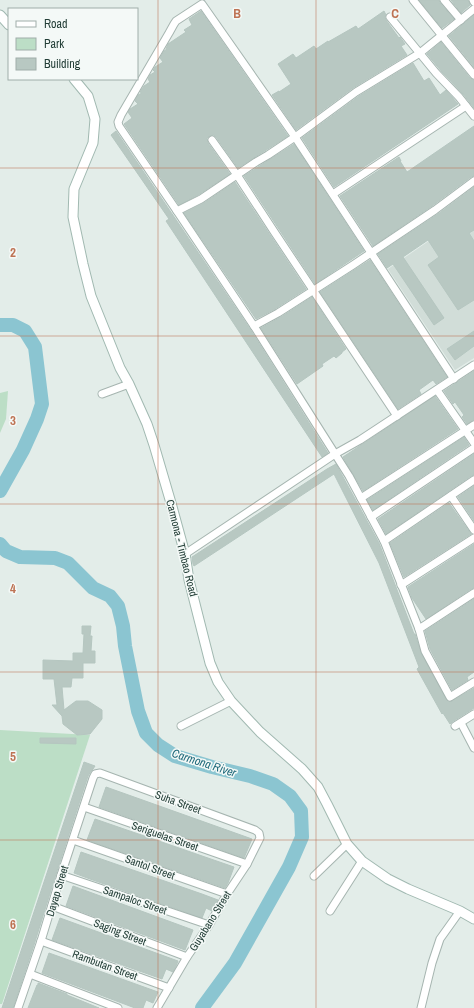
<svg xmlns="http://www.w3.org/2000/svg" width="474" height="1008" viewBox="0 0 474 1008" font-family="'Archivo Narrow',sans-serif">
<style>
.built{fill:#d1ddd8}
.green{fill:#bcdec6}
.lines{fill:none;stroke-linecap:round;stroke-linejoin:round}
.river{stroke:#8bc5d1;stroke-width:14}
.building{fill:#b8c8c2;stroke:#b5c6c0}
.minor-casing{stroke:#a6b5b0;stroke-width:9}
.secondary-casing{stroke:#a1b9b1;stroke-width:11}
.minor{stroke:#fff;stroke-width:7}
.secondary{stroke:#fff;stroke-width:9}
.grid{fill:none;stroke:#be7354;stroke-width:1;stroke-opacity:0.55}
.labels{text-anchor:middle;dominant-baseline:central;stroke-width:3;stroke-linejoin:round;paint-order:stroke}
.street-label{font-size:11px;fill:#233e37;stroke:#f4f9f7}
.water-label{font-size:12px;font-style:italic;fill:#1d687a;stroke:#f4f9f7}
.grid-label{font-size:13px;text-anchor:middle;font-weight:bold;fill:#be7354;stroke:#f4f9f7;stroke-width:3;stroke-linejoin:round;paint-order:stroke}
</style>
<rect width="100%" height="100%" fill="#e3ede9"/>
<path class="built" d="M474,210v148l-19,12 -67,-101z"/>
<g class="green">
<path d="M8,391l-2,28 -6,14v-40z"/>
<path d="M0,730l90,5 -88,269h-2z"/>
</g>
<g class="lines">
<g class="river">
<path d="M0,325h13l12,6 10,16 7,57 -5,15 -14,31 -23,41"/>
<path d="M0,544l6,7 14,6 35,1 13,5 25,25 17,8 8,10 5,20 2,20 13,65 8,22 12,12 17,11 37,11 38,9 23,8 17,12 11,15 1,26 -13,30 -54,96 -33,45"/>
</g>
</g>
<g class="building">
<path d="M419,0h20l1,3 14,16 -12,9z"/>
<path d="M451,0h17l2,5 -9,8z"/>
<path d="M201,11l87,125 -50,32 -22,-31 -2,-2 -5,1 -2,2 1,5 22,31 -32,21 -19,10 -55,-81 8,-6 -4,-6 2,-3 8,-5 -3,-3 3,-6 4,-2 -2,-1 4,-6 6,-4 -2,-3 2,-4 5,-3 -2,-2 2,-3 8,-5 -3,-4 4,-7 2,-1v-1l2,-5 18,-12 -2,-2 8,-5 -3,-6z"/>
<path d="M384,11l2,4 -1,2 1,3 13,18 1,-1 5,7 -4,2 6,9 -54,33 -57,42 -24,-35 7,-4v1l12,-8 -13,-20 15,-10 3,4 18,-12 2,3 12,-8v1l28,-16 2,3z"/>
<path d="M474,15v52l-25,-31z"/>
<path d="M441,42l29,36 4,2v28l-11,-14 -21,-22 -15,-18z"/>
<path d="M413,63l11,18 5,-3 11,17 6,-5 12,14 -124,83 -32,-49 57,-42z"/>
<path d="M474,126v50l-3,1 -39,29 -59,40 -33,-50 59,-39 2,4h-1l7,11z"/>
<path d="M116,131l134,198 78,124 -6,4 -156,-236 3,-2 -58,-84z"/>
<path d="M294,144l70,107 -49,33 -71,-108z"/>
<path d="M235,182l71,107 -31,20 -19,10 -72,-106 20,-10z"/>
<path d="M474,187v43l-5,3 5,8v59l-16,10 -30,-45 11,-8 -11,-17 -25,17 41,61 -10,7 -41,-61 -6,4 -9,-14 60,-40z"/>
<path d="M370,260l77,117 -11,7 -3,-4 -14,10 2,4 -23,15 -78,-117z"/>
<path d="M312,297l34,52 -4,3v1l-6,5 -2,-2 -12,8 1,2 -26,18 -36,-56 20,-11z"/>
<path d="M474,331v15l-19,14 -8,-11z"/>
<path d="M474,371v49l-7,4 -5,-7 2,-2 -9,-13 -2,2 -9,-13z"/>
<path d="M435,396l23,33 -95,62 -20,-34z"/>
<path d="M464,437l5,8 -96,65 -6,-10z"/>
<path d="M474,454v21l-3,1 -85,58 -8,-15z"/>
<path d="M336,464l43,79 35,91h1l6,19 25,46 2,2h4l22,-13v20l-22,14 -2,2 -7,-11 -1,1 -25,-45 2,-2 -40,-104 -45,-89 -140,92 -1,-2 -1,-7 135,-88z"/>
<path d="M474,486v35l-16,-24z"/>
<path d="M449,503l22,31 -67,43 -14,-34z"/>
<path d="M474,544v44l-3,1 -45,30 -14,-21 -4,-11z"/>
<path d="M474,599v73l-7,5 1,3 -16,10 -22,-41 -5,-18z"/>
<path d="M82,626h9l-1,10h2l-1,15h4v12h-12v15h-11l-1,9h-9l2,23 12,-9h12l14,9v9l-12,15 -13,1 -14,-11 -1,-8 -10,-11h5l-3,-26h-11v-19l30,1v-8h10l1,-19h-2z"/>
<path d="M40,738h36v6l-36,-1z"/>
<path d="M84,762l11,4 -2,3 -2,2 -3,5 -32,98 -22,71 -21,63h-11z"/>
<path d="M106,787l146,52 -8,19 -145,-51z"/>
<path d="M95,819l139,48 -6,16 -3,5 -138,-48z"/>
<path d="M81,852l121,42 16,6 -6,11 -6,-3 -4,10 -112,-39 -16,-6z"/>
<path d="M73,886l120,44 -8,20 -119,-44z"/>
<path d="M60,918l118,43 -2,5 -3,6 -7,-3 -4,10 -110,-39z"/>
<path d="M49,953l109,39 -5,11 -7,-3 -3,8h-8l-93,-35z"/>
<path d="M38,983l29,11v1l32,13h-71l9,-23h1z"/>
</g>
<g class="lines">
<defs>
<g id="minor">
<path d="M413,0l61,75"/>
<path d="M444,0l17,20"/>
<path d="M473,0l1,2"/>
<path d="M390,17l46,56 23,24 15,19"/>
<path d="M212,140l25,35 38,58 122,183"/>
<path d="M333,194l133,-88"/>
<path d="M177,211l24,-12 55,-37 12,-7 27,-18 61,-45 64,-39 54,-44"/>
<path d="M254,326l24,-13 75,-48 82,-55 39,-29"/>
<path d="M454,379l-159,-242 -93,-133 -26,17 -2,3 -5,9 -48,82 -3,7 1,4 58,85 77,115 95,150 35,65 35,88 6,22 25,46 24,-15"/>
<path d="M437,390l37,53"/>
<path d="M102,394l27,-10"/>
<path d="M451,496l23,34"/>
<path d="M361,498l113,-73"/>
<path d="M371,517l103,-69"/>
<path d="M384,541l90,-61"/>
<path d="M185,554l150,-100 25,-14 114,-75"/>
<path d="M401,585l73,-47"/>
<path d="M419,629l55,-36"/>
<path d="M461,723l13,25"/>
<path d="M181,726l50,-25"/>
<path d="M455,726l19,-12"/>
<path d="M84,807l163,57"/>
<path d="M73,840l154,54"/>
<path d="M61,875l148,50"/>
<path d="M314,876l33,-32"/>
<path d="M52,906l135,51"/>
<path d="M330,911l32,-50"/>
<path d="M41,941l128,47"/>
<path d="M30,974l88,34"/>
<path d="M18,1008l23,-67 20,-66 32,-97 2,-4 5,-1 155,57 4,3 1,5 -13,26 -20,30 -18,31 -22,32 -30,51"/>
<path d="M421,1008l11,-45 8,-24 20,-28"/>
</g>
<g id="secondary">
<path d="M0,15l9,10"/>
<path d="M74,79l14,17 7,23 -2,24 -19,46 -1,28 10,47 8,32 29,72 9,16 18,40 7,21 17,58 14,51 4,26 21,83 8,19 13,19 29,31 42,37 16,18 9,17 20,40 15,17 26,18 20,10 52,22 14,8"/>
</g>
</defs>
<use href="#minor" class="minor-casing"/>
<use href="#secondary" class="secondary-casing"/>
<use href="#minor" class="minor"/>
<use href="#secondary" class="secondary"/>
</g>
<path class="grid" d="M158,0v1008M316,0v1008M0,168h474M0,336h474M0,504h474M0,672h474M0,840h474"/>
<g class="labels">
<g class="street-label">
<text transform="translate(182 548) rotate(76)">Carmona - Timbao Road</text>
<text transform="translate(178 802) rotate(20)">Suha Street</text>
<text transform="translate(165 836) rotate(19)">Seriguelas Street</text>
<text transform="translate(150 867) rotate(20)">Santol Street</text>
<text transform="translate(57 891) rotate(-73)">Dayap Street</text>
<text transform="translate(135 900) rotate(19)">Sampaloc Street</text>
<text transform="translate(210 921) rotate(-58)">Guyabano Street</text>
<text transform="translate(120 932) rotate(21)">Saging Street</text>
<text transform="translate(105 965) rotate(20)">Rambutan Street</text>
</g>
<g class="water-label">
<text transform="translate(204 763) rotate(18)">Carmona River</text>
</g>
</g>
<g class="grid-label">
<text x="237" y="18">B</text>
<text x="395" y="18">C</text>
<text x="13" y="257">2</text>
<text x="13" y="425">3</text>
<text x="13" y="593">4</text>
<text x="13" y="761">5</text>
<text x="13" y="929">6</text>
</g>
<rect x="8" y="8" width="130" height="72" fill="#f4f9f7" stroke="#a0aeaa"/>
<rect x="16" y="21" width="20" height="6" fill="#ffffff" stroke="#a0aeaa"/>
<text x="44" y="28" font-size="12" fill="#233e37">Road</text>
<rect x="16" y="38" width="20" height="12" fill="#bcdec6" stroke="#a0aeaa"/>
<text x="44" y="48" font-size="12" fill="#233e37">Park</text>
<rect x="16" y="58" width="20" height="12" fill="#b8c8c2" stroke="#a0aeaa"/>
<text x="44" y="68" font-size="12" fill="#233e37">Building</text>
</svg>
